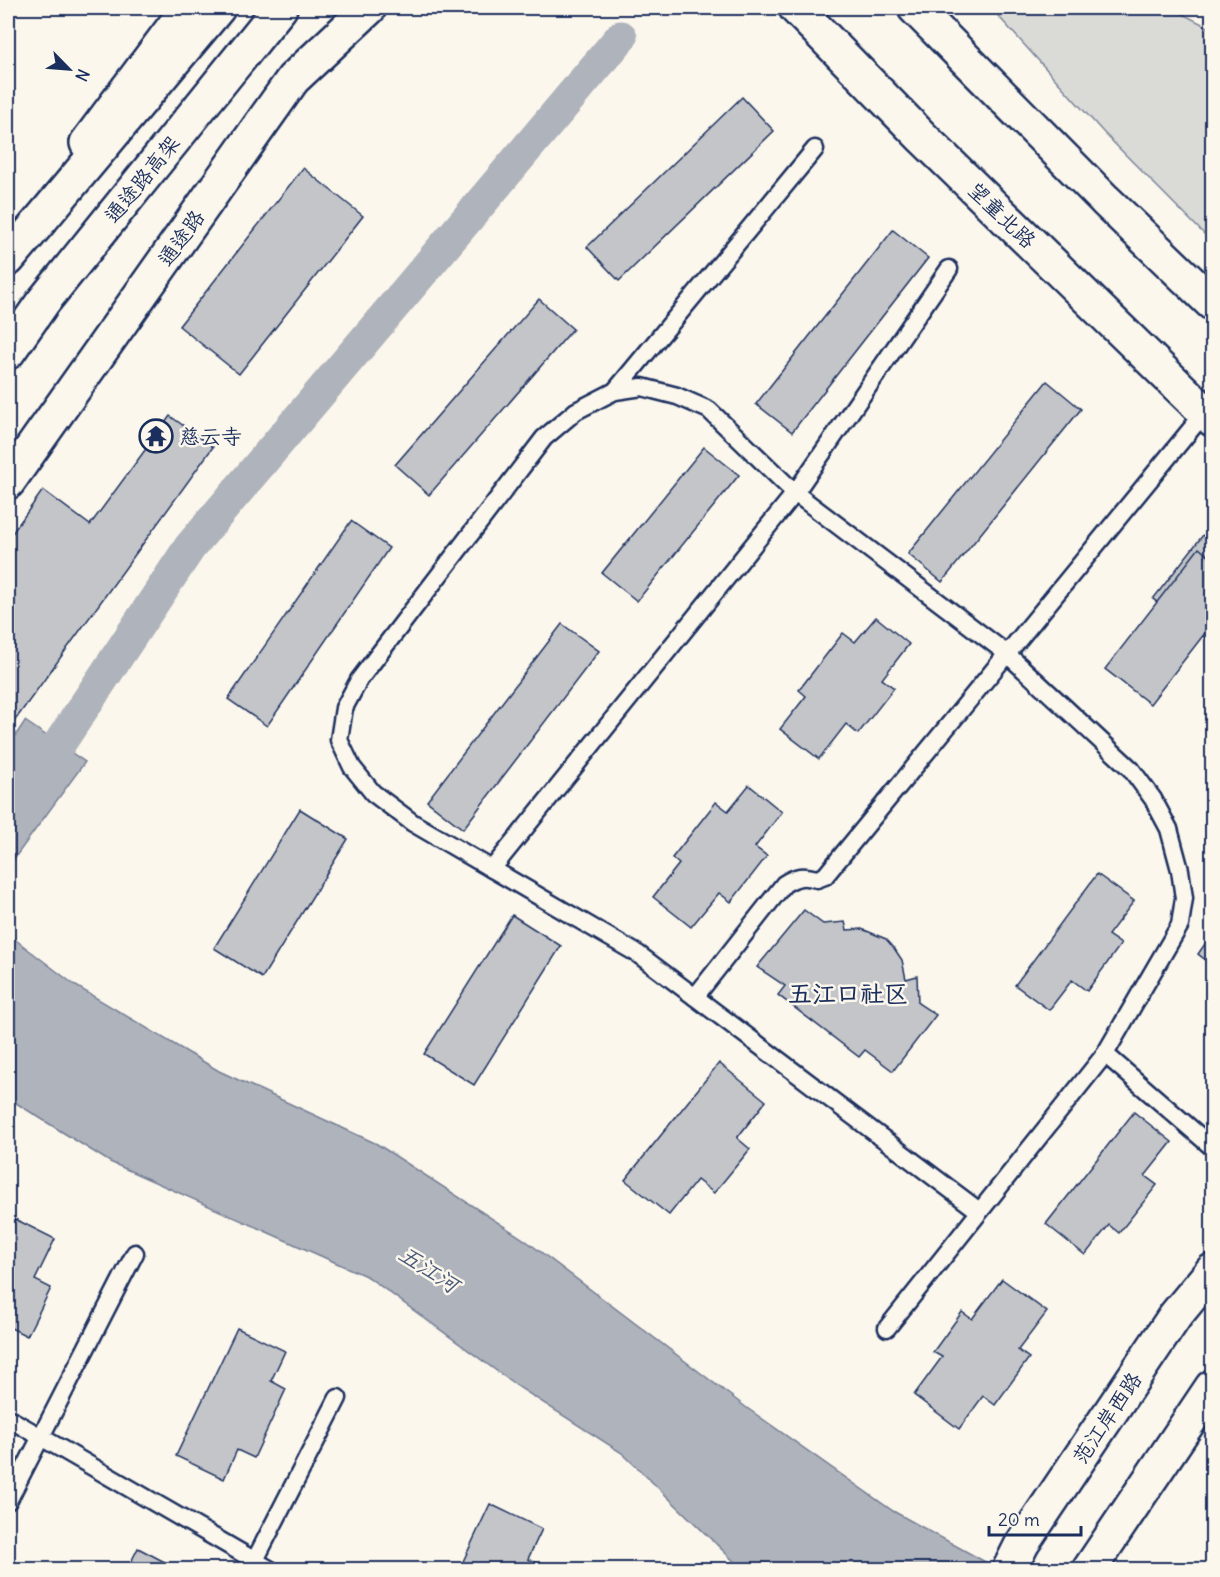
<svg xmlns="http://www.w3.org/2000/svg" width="1220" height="1577" viewBox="0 0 1220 1577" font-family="Delius,'LXGW WenKai TC',sans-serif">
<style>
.grass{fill:#dadad7;stroke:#7a849a;stroke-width:1.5}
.water{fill:#afb3bb;stroke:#747e96;stroke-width:1.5}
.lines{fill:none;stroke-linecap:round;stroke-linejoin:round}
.canal{stroke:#afb3bb;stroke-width:33}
.building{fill:#c3c5c9;stroke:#1b2f5e;stroke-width:1.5}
.lane-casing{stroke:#1b2f5e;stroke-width:21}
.secondary-casing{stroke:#1b2f5e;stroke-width:38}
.primary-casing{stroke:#1b2f5e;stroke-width:38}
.highway-casing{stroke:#1b2f5e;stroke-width:38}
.lane{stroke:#fbf7ec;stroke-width:16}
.secondary{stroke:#fbf7ec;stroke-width:33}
.primary{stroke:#fbf7ec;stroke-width:33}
.highway{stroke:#fbf7ec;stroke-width:33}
.labels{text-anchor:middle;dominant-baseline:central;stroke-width:5;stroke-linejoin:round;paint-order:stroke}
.street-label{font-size:21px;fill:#1b2f5e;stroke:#fbf7ec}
.poi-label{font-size:21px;fill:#1b2f5e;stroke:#fbf7ec;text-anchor:start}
.water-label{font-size:22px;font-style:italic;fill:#47577a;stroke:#fbf7ec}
.quarter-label{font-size:24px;font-weight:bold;fill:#1b2f5e;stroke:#fbf7ec}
</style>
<rect width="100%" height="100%" fill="#fbf7ec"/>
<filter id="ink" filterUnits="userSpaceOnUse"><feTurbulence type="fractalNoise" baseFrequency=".0167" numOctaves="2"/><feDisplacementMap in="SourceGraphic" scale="12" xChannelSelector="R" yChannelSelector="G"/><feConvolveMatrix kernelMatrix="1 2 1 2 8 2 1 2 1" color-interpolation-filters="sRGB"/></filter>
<g filter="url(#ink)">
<path class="grass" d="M991,8h180l41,21v213l-108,-109z"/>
<g class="water">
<path d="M25,721l60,41 -77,105v-120z"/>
<path d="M8,934l68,52 143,85 158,73 148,96 222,168 146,103 105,58h-256l-120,-116 -102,-65 -152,-111 -258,-115 -102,-64z"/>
</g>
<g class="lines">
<path class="canal" d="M8,821l182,-274 431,-510"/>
</g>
<g class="building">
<path d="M742,97l32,34 -155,150 -32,-34z"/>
<path d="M303,168l60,48 -124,158 -60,-48z"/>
<path d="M893,230l35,28 -136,174 -36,-28z"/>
<path d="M539,299l34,30 -144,166 -34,-30z"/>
<path d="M1047,381l34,28 -139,173 -34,-28z"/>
<path d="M170,416l43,31 -205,283v-191l35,-49 47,35z"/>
<path d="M704,447l35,28 -102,126 -35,-28z"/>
<path d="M351,521l38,27 -122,178 -39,-27z"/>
<path d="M1203,535l9,7v101l-59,-44z"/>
<path d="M1199,548l13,11v65l-62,80 -45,-35z"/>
<path d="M876,617l33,27 -27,35 12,9 -36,46 -12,-10 -27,35 -39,-30 26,-33 -7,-6 44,-57 12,9z"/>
<path d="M562,624l37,27 -136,178 -36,-28z"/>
<path d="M749,785l33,27 -27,35 12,9 -36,46 -12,-9 -28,34 -38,-30 26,-33 -7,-6 44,-56 12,9z"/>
<path d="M300,809l48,30 -86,139 -48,-30z"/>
<path d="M1097,874l37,27 -26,34 13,9 -34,47 -15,-11 -23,30 -34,-25z"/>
<path d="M804,910l19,14 22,-2 2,8 15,-1 24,10 8,9 8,12 4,19 11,-3 1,27 18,12 -43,56 -28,-21 -6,7 -81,-62 7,-9 -28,-19z"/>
<path d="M512,915l49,31 -87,139 -50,-31z"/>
<path d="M1212,934v31l-14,-11z"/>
<path d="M719,1063l47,38 -29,37 13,11 -36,44 -17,-13 -28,35 -44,-35z"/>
<path d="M1134,1112l38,30 -27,34 12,9 -38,48 -10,-8 -24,30 -39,-31z"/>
<path d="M15,1219l40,20 -20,41 16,8 -24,48 -16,-8 -3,8v-101z"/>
<path d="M1002,1279l45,33 -29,38 11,8 -34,47 -12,-9 -24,33 -45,-34 28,-38 -9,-5 29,-40 10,7z"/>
<path d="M237,1328l48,23 -14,30 15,8 -32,69 -17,-8 -13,29 -48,-23z"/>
<path d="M490,1504l52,25 -14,30 19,9 -1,2h-87z"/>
<path d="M138,1548l42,22h-53z"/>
</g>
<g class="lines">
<defs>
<g id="lane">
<path d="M615,391l200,-242"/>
<path d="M492,869l303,-376 154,-224"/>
<path d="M695,997l89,-113c13,-8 19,-9 33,-5l8,-3 380,-464"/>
<path d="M1105,1054l107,93"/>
<path d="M887,1328l218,-274 75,-129 4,-27 -4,-28 -11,-41 -16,-30 -22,-30 -125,-116 -211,-160 -86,-83 -32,-14 -35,-9 -27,4 -39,20 -32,27 -185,242 -15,28 -5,32 13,27 21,26 40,30 225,131 341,257"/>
<path d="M8,1418l263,152"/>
<path d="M8,1501l127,-248"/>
<path d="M250,1570l88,-172"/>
</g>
<g id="secondary">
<path d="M796,8l126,129 290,282"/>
<path d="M915,8l190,192 107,103"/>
<path d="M1009,1570l13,-26 153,-228 37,-45"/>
<path d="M1089,1570l123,-183"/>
</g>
<g id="primary">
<path d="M87,143l101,-135"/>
<path d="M8,482l285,-403 76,-71"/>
</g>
<g id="highway">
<path d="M8,259l210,-251"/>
<path d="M8,352l35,-50 237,-294"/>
</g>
</defs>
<use href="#lane" class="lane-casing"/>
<use href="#secondary" class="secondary-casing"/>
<use href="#primary" class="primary-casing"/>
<use href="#highway" class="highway-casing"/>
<use href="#lane" class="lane"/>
<use href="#secondary" class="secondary"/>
<use href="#primary" class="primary"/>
<use href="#highway" class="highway"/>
</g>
</g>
<defs>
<symbol id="temple-ring" viewBox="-11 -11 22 22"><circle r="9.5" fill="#fbf7ec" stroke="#1b2f5e" stroke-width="1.5"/><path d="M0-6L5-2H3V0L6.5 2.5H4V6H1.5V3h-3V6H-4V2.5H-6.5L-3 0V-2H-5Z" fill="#1b2f5e"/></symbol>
</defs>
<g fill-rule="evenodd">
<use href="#temple-ring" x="137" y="417" width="38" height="38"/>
</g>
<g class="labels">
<g class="street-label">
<text transform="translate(142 179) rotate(-51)">通途路高架</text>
<text transform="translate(1002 215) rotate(44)">望童北路</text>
<text transform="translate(181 238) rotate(-55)">通途路</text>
<text transform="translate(1107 1418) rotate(-56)">范江岸西路</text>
</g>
<g class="poi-label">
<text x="179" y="436">慈云寺</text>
</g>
<g class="water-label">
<text transform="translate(429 1269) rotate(33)">五江河</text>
</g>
<g class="quarter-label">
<text x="848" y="993">五江口社区</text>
</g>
</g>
<rect width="1220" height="1577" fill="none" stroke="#fbf7ec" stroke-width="30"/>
<rect x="15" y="15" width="1190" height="1547" fill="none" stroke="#1b2f5e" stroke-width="2" filter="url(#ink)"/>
<g transform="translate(69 69) rotate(115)" stroke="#fbf7ec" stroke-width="4.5" paint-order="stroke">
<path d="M0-4.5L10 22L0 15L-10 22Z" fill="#1b2f5e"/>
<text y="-9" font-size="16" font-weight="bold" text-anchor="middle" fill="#1b2f5e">N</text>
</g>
<path d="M989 1526v9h92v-9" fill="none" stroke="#1b2f5e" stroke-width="3"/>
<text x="998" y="1526" font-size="18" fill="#1b2f5e" stroke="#fbf7ec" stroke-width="4.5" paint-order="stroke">20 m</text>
</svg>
